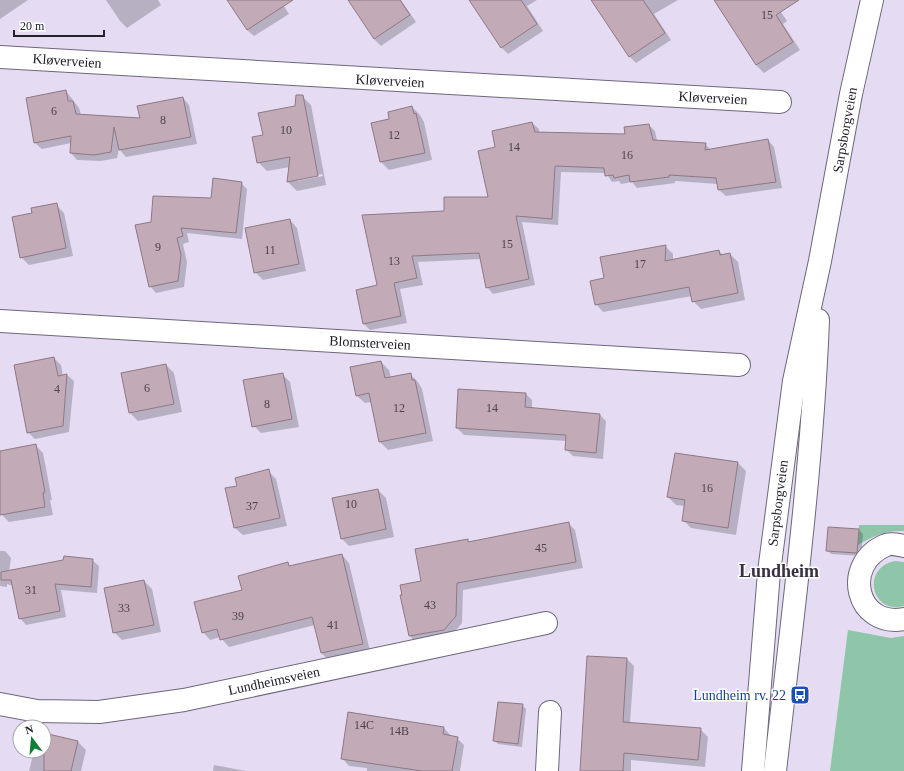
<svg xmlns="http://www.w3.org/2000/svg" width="904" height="771" viewBox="0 0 904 771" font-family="Georgia,serif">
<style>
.green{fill:#8fc5a9}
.shadow{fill:#0003;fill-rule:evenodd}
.building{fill:#c2aab7;stroke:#8f7885}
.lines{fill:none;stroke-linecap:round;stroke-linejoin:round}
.minor-casing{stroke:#6e667b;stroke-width:24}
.trunk-casing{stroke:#6e667b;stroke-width:24}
.minor{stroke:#fff;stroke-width:22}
.trunk{stroke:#fff;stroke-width:22}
.labels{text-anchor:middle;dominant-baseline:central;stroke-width:3;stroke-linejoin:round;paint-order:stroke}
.number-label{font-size:12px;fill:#4c434d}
.street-label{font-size:14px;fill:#24212a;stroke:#fff}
.transit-label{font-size:14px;fill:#164399;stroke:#fff;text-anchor:end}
.district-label{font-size:18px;font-weight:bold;fill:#373042;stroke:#fff}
</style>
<rect width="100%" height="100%" fill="#e5dcf4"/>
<g class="green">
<path d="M859,525h45v6c-17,-1 -32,5 -46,14z"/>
<path d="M895,561l9,1v44c-32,9 -44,-38 -9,-45z"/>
<path d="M848,630l43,8 13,-2v135h-74z"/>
</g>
<g class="shadow">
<path d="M0,0h28l-28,19z"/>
<path d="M106,0h52l3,5 -34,23 -7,-7z"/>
<path d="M228,0h52l9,14 -35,22 -7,-6z"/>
<path d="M349,0h52l15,22 -35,24 -7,-7z"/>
<path d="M471,0h66l-10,6 16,25 -35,23 -7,-7z"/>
<path d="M592,0h86l-24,14 17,26 -35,23 -7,-7z"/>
<path d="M715,0h58l14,21 -4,3 17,26 -36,23 -8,-8z"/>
<path d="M66,91l13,17 2,7 60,4 42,-21 6,7 8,39 -71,13 -7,-8 -2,9 -16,3 -24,-1 -6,-7v-10l-29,6 -7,-6z"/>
<path d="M302,96l9,9 15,80 -29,6 -9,-9 2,-15 -23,4 -9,-9 6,-26 32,-29zM322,174l1,2 -26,5v-2z"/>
<path d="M412,107l8,8 4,7 8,38 -43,10 -8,-8 10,-42z"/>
<path d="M532,123l7,6v4l87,2 23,-10 6,6 2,10 48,3 6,6 57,-10 6,7 8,41 -56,8 -7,-6 -1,-6 -43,-3v2l-38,5 -5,-6 -11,2 -2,-3 -7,1 -6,-9 -45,-1 -3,53 -36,-3 13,63 -42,9 -6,-7 -6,-28 -63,3 5,23 -23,4 7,34 -37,7 -6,-6 14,-38 67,-74 44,-14 8,-50z"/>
<path d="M241,183l6,6 -5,50 -55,-6 2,9 -6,2 4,18 -3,25 -28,6 -6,-7 2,-63 59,-24z"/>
<path d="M56,205l8,8 9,43 -44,9 -8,-8 13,-43z"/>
<path d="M290,220l7,8 9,43 -43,9 -8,-8z"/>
<path d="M665,246l8,8v6l46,-9 4,4 7,-1 8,8 7,38 -44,9 -8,-8 -1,-5 -89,16 -7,-8 9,-25z"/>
<path d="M54,358l7,7 2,11 4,-1 7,6 -5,51 -34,7 -7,-7z"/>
<path d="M381,362l8,8 2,8 19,-4 8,8 4,7 11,52 -45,9 -8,-8 -8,-40 -7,1 -8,-7z"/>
<path d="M166,365l8,8 8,39 -44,9 -8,-8z"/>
<path d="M282,374l8,8 9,45 -38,6 -8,-8z"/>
<path d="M526,394l6,6v8l68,7 6,6 -3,38 -30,-3 -7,-7 1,-8 -103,-6 -7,-7z"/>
<path d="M35,445l8,8 9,47h-2l3,15 -44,7 -8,-8 -1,-3v-59z"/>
<path d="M675,454l63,9 8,8 -10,64 -45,-7 -8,-8 2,-14 -9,-1 -8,-8z"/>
<path d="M268,471l8,8 11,47 -44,9 -8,-7 3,-41z"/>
<path d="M378,490l8,8 8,39 -45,9 -8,-8z"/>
<path d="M568,523l7,7 8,38 -120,22 -1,33 -11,13 -35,7 -6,-7 -9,-40 21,-14 45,-42 3,3z"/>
<path d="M859,530l4,4 -2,22 -30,-2 -4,-4z"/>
<path d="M0,551h5l6,7 -2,14 83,-12 7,6 -2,27 -36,-3 5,27 -40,8 -6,-7 -7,-32 -6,-2v3l-7,-1z"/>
<path d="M342,555l7,8 21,88 -41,9 -8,-7 -6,-28 -86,22 -9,-10 -10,3 -7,-8 40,-41 45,-27 3,3z"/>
<path d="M144,581l8,8 9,43 -39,8 -8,-8z"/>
<path d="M627,659l7,7 -4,57 70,6 8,8 -3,30 -74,-7v11h-50z"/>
<path d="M522,705l4,4 -4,38 -24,-3 -3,-3z"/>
<path d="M444,728l7,8 6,2 7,7 -4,26h-93v-3l-18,-2 -7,-8z"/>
<path d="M44,734l34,8 8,8 -5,21h-52l5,-20h10z"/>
<path d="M214,765l32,6h-33z"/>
</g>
<g class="building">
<path d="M227,0h66l-46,30z"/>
<path d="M348,0h52l10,15 -36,24z"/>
<path d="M469,0h52l16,24 -36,24z"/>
<path d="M591,0h52l22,33 -36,24z"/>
<path d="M714,0h85l-23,15 17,27 -37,23z"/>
<path d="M66,90l2,11h5l3,13 64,4 -3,-12 46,-9 8,40 -72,13 -5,-23 -3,25 -17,3 -24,-2 1,-17 -37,7 -8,-45z"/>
<path d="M296,95h7l15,81 -31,6 3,-25 -33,6 -5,-26 11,-2 -5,-22 37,-7z"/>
<path d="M412,106l2,8 2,-1 9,40 -45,9 -9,-39 18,-4 -1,-7z"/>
<path d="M532,122l3,10 90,2 -1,-7 25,-3 4,16 53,3 -1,7 63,-11 8,43 -58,8 -2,-12 -47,-3v2l-39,5 -1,-7 -15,3 -1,-3 -8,1 -1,-8 -49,-2 -3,53 -36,-3 13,63 -43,9 -7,-35 -67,3 5,22 -23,5 7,33 -38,8 -7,-34 21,-5 -15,-70 82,-4v-14h44l-10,-46 17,-4 -3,-16z"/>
<path d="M213,178l29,4 -6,51 -55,-5 2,8 -6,2 4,17 -3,26 -29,6 -14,-62 16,-3 2,-26 58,2z"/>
<path d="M57,203l9,45 -46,10 -8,-41 20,-4 -1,-5z"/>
<path d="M290,219l9,45 -45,9 -9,-45z"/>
<path d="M666,245l-1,16 54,-11 1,5 10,-2 8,40 -46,9 -3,-15 -94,18 -5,-24 14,-3 -4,-21z"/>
<path d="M54,357l4,19 9,-2 -4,52 -36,7 -13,-68z"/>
<path d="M381,361l4,17 26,-5 1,7h3l11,53 -47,9 -10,-49 -13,3 -6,-29z"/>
<path d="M166,364l8,40 -45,9 -8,-40z"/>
<path d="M283,373l9,46 -40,8 -9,-47z"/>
<path d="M458,389l68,4 -1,14 75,7 -4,39 -31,-3 1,-15 -110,-7z"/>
<path d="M36,444l9,48 -2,1 2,14 -45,8v-64z"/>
<path d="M675,453l63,9 -10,66 -46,-7 3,-21 -18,-3z"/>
<path d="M269,469l11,49 -46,10 -9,-40 12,-2 -2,-8z"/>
<path d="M378,489l8,40 -45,10 -9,-41z"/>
<path d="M569,522l7,40 -119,21 -1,33 -12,14 -35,6 -9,-41h2l-2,-10 21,-4 -6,-32 53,-10v3z"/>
<path d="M828,527l31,2 -2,24 -31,-2z"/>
<path d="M342,554l21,90 -42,9 -9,-36 -92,23 -3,-11 -15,4 -8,-31 48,-12 -4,-14 50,-14 1,4z"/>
<path d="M64,556l29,3 -2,28 -36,-3 5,27 -41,8 -8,-39h-10v-8l62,-12z"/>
<path d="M144,580l10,45 -41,8 -9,-45z"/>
<path d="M587,656l40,2 -4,64 78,6 -3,32 -74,-7 -1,18h-43z"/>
<path d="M498,702l25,2 -5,40 -25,-3z"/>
<path d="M348,712l96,15 -1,7 15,3 -6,34h-30l-81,-12z"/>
<path d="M44,733l34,8 -7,30h-27z"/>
</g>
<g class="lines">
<defs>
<g id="minor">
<path d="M0,57l780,45"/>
<path d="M0,321l739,44"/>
<path d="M904,546c-5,-1 -14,-3 -18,-1 -45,19 -30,83 18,74"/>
<path d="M0,704l37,7 62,1 85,-12 362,-77"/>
<path d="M547,771l3,-59"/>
</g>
<g id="trunk">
<path d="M753,771l16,-199 25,-191 26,-120 31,-167 21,-94"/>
<path d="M775,771c17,-150 37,-300 43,-451"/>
</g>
</defs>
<use href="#minor" class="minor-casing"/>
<use href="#trunk" class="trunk-casing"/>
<use href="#minor" class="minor"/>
<use href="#trunk" class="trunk"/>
</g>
<defs>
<symbol id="bus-square" viewBox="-11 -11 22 22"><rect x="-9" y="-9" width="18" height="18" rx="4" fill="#1a4fb4" stroke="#fff"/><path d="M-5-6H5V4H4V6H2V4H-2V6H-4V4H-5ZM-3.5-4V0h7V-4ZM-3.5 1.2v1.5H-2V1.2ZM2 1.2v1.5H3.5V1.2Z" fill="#fff"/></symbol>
</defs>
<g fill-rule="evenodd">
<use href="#bus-square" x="789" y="684" width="22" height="22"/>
</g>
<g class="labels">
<g class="number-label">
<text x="767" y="15">15</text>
<text x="54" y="111">6</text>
<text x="163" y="120">8</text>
<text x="286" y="130">10</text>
<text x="394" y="135">12</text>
<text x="514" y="147">14</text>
<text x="627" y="155">16</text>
<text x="507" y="244">15</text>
<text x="158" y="247">9</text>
<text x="270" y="250">11</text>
<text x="394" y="261">13</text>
<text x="640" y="264">17</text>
<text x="147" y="388">6</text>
<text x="57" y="389">4</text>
<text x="267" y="404">8</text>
<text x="399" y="408">12</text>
<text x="492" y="408">14</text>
<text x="707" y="488">16</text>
<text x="351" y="504">10</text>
<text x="252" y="506">37</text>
<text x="541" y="548">45</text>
<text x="31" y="590">31</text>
<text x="430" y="605">43</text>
<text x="124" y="608">33</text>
<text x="238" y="616">39</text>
<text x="333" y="625">41</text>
<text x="364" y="725">14C</text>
<text x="399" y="731">14B</text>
</g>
<g class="street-label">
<text transform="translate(67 61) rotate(4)">Kløverveien</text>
<text transform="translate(390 81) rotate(3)">Kløverveien</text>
<text transform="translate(713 98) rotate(3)">Kløverveien</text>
<text transform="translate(845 130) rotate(-80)">Sarpsborgveien</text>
<text transform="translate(370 343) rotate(3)">Blomsterveien</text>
<text transform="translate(778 503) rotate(-83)">Sarpsborgveien</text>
<text transform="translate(274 681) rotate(-12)">Lundheimsveien</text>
</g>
<g class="transit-label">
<text x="786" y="695">Lundheim rv. 22</text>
</g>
<g class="district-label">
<text x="779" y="571">Lundheim</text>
</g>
</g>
<g transform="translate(32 739) rotate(344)"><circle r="19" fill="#ffffff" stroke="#a7a6aa"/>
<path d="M0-3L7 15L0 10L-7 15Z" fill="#108037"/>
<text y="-6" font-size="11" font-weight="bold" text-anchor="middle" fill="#24212a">N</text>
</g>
<path d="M14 30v6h90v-6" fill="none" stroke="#24212a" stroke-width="2"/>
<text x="20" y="30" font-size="12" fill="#24212a" stroke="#ffffff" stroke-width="3" paint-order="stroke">20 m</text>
</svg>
